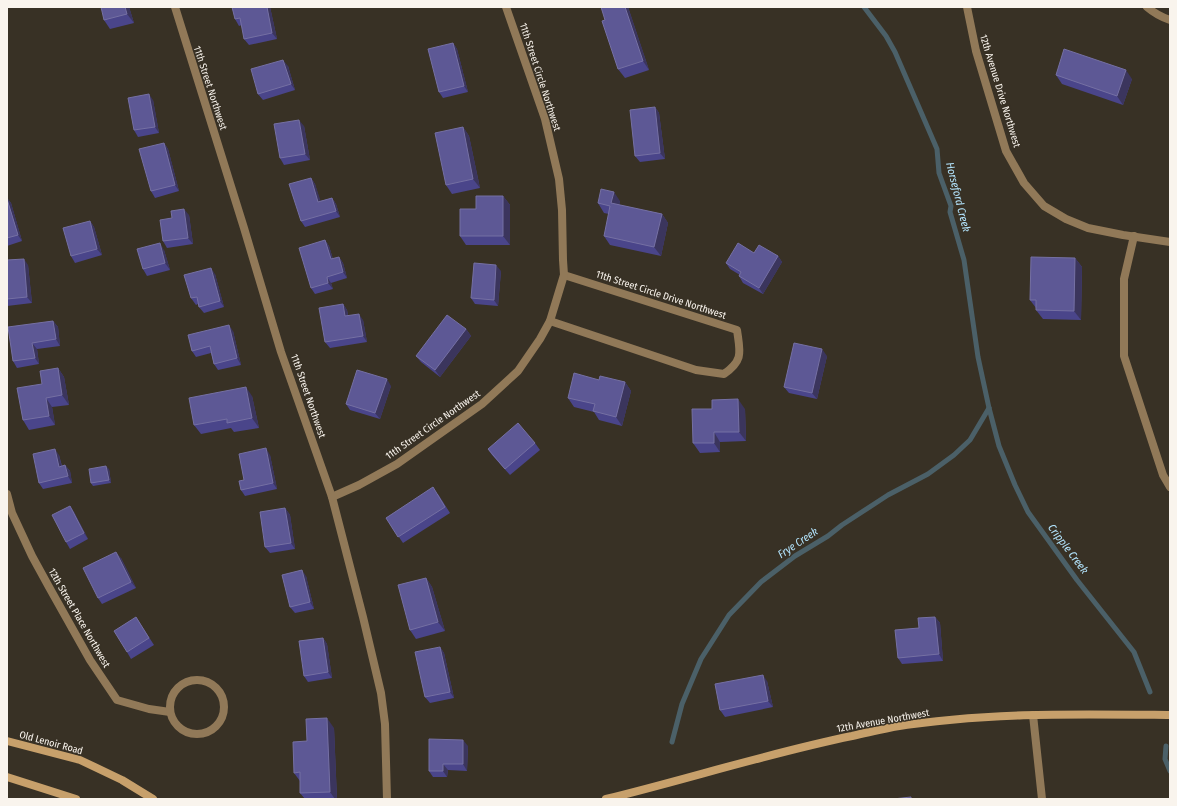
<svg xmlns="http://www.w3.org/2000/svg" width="1177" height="806" viewBox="0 0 1177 806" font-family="'Fira Sans Condensed',sans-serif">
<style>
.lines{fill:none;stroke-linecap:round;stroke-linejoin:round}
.stream{stroke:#4b6068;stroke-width:5}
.service{stroke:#917958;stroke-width:8}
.minor{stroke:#917958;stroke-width:8}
.secondary{stroke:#c7a06b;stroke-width:8}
.wall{fill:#4a458a}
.shaded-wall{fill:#3b355d}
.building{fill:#5d5895;stroke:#7570a3}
.labels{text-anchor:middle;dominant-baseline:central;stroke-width:3;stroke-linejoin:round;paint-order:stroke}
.street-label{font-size:10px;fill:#f9f4ed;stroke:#383125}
.water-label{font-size:11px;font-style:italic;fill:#b3e4fd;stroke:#383125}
</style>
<rect width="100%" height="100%" fill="#383125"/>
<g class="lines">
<g class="stream">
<path d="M864,7l22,29 9,16 42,97 2,24 12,33 -1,6 14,48 14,97 11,51 10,38 16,39 13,27 49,68 57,72 16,40"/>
<path d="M672,742l10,-38 19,-45 28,-44 32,-33 34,-26 33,-20 14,-11 46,-30 40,-21 26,-19 16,-15 19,-32"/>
<path d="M1166,746l-1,13 5,12"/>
</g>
<g class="service">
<path d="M967,7l9,44 30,100 18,32 20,23 22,13 22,9 35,7 47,7"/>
<path d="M1134,236l-10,43v77l39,119 7,12"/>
</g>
<g class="minor">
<path d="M175,7l69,221 37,124 51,145 31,120 18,76 4,31 2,75"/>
<path d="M1147,7c7,6 14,10 23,13"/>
<path d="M550,321l146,49 28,4c20,-14 16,-22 13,-44l-173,-55"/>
<path d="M7,494l5,19 20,43 17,31 41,73 27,40 32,9 21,3"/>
<path d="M332,497l27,-12 38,-21 85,-60 36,-33 22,-32 10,-18 14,-46 -1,-15 -1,-50 -3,-31 -14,-60 -39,-112"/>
<circle cx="197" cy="707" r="27"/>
<path d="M1033,715l9,84"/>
</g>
<g class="secondary">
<path d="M7,741l73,19 42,20 31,19"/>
<path d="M7,777l69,22"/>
<path d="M606,799c82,-20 163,-46 246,-63 13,-3 27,-6 41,-9 92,-15 184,-13 277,-12"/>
</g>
</g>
<g class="wall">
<path d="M129,7l5,16 -24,6 -6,-9z"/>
<path d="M232,7h38l7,32 -28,6 -5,-6 -2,-14 -3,1 -4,-7z"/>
<path d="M628,7l21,63 -24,8 -7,-9 -13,-49z"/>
<path d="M453,43l4,6 11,43 -25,6 -4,-6z"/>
<path d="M288,66l7,24 -32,10 -5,-6z"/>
<path d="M1056,75l76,4 -9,26 -61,-21z"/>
<path d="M153,100l6,33 -21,4 -4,-7z"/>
<path d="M655,107l4,6 6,46 -25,3 -5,-6z"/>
<path d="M304,126l6,34 -26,5 -4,-7z"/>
<path d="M463,127l6,9 11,52 -28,6 -6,-9z"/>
<path d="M164,143l4,6 11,42 -24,7 -4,-7z"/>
<path d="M311,178l4,6 5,17 12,-3 4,6 4,13 -35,10 -4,-6z"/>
<path d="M503,196l7,9v40h-44l-6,-9 16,-27z"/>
<path d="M7,198l4,5 11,38 -15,5z"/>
<path d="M620,201l-1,4 43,9 6,9 -7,33 -51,-11 -6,-9 5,-22 -5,-1 -6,-10z"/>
<path d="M189,215l4,29 -26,4 -4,-7z"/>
<path d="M90,221l4,6 8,28 -27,8 -4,-7z"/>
<path d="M325,240l4,6 4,13 6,-2 4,6 4,15 -16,5 2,6 -18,5 -4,-6z"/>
<path d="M164,250l6,20 -23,6 -4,-7z"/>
<path d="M754,253l24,3 4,6 -19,32 -20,-11 -4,-7 1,-1 -10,-6 -4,-6z"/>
<path d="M1075,258l7,9 -1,53 -38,-1 -7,-9v-2l-6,-8z"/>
<path d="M7,260l21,5 4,38 -25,3z"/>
<path d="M501,271l-3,35 -23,-2 -4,-6z"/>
<path d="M215,274l9,33 -20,6 -5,-6 -1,-3 -2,1 -5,-7z"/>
<path d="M343,304l4,6 1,5 15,5 4,22 -37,6 -5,-6z"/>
<path d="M53,321l5,6 2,19 -23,3 2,15 -22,4 -4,-7z"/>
<path d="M466,329l5,7 -31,41 -19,-15 -5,-6z"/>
<path d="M233,331l8,34 -23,5 -4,-6 -3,-11 -15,4 -4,-6z"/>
<path d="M827,356l-10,43 -28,-6 -5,-6z"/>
<path d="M58,368l6,9 5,28 -17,2 3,18 -26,5 -6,-10 19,-36z"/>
<path d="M599,380l26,2 6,9 -9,35 -23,-6 -5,-8 -20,-5 -6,-9z"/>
<path d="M391,386l-11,33 -30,-9 -4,-6z"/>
<path d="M252,396l7,32 -25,4 -3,-4 -30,6 -7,-9z"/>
<path d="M712,409h33l1,32 -26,1v10l-20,1 -7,-10z"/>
<path d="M535,443l5,7 -30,25 -18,-20 -4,-6z"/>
<path d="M59,455l3,11 3,-1 5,6 2,12 -29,6 -4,-6z"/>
<path d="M270,455l7,34 -32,7 -4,-6 3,-10z"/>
<path d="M109,469l2,14 -18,3 -2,-3z"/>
<path d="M438,494l12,19 -47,30 -17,-25z"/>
<path d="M70,506l4,6 14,27 -18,10 -4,-7z"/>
<path d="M285,508l5,7 5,34 -25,4 -5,-6z"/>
<path d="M121,558l15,30 -34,16 -4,-6z"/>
<path d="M306,576l8,33 -19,4 -5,-6z"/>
<path d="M426,578l6,9 13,44 -29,8 -6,-9z"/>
<path d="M136,617l18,28 -23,14 -4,-7z"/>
<path d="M935,617l5,6 3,38 -41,3 -4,-6 21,-30z"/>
<path d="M323,638l4,6 5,34 -24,4 -4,-6z"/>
<path d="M440,647l4,6 10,45 -24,5 -5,-6z"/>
<path d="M767,681l6,26 -48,10 -5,-7z"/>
<path d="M334,728l3,71h-32l-5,-6v-12l-6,-8 13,-32z"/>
<path d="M468,746l-1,25 -19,-1 -1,7h-14l-4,-6z"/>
</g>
<g class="shaded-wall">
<path d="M125,7h4l5,16 -7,-9z"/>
<path d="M267,7h3l7,32 -5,-6z"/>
<path d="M625,7h3l21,63 -6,-9z"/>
<path d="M453,43l4,6 11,43 -4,-6z"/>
<path d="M283,60l5,6 7,24 -4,-6z"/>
<path d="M1126,70l6,9 -9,26 -6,-9z"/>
<path d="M149,94l4,6 6,33 -4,-6z"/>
<path d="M655,107l4,6 6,46 -5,-6z"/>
<path d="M299,120l5,6 6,34 -5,-6z"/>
<path d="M463,127l6,9 11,52 -7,-9z"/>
<path d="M164,143l4,6 11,42 -4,-6z"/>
<path d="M311,178l4,6 8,24 -5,-6z"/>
<path d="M614,192l6,9 -2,11 -7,-9z"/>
<path d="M503,196l7,9v40l-7,-9z"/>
<path d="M7,198l4,5 11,38 -4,-6z"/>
<path d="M332,198l4,6 4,13 -4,-6z"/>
<path d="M184,209l5,6 4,29 -5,-6z"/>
<path d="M662,214l6,9 -7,33 -7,-9z"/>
<path d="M90,221l4,6 8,28 -5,-6z"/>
<path d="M325,240l4,6 6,20 -4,-7z"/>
<path d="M160,243l4,7 6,20 -5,-7z"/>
<path d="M778,256l4,6 -19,32 -4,-6z"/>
<path d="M339,257l4,6 4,15 -4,-6z"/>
<path d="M1075,258l7,9 -1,53 -7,-9z"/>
<path d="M24,259l4,6 4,38 -5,-6z"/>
<path d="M496,265l5,6 -3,35 -4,-6z"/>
<path d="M211,268l4,6 9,33 -4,-6z"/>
<path d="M327,277l4,6 2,6 -5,-6z"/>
<path d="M343,304l4,6 2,12 -4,-6z"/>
<path d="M359,314l4,6 4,22 -4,-6z"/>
<path d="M53,321l5,6 2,19 -4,-7z"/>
<path d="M229,325l4,6 8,34 -4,-7z"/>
<path d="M466,329l5,7 -31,41 -5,-7z"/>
<path d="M32,343l5,6 2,15 -4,-6z"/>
<path d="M822,349l5,7 -10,43 -5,-6z"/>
<path d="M58,368l6,9 5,28 -7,-10z"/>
<path d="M387,379l4,7 -11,33 -5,-6z"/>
<path d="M625,382l6,9 -9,35 -6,-9z"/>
<path d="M246,387l6,9 7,32 -7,-10z"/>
<path d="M46,398l6,9 3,18 -6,-9z"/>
<path d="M738,399l7,10 1,32 -7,-9z"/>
<path d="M714,432l6,10v10l-6,-9z"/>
<path d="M266,448l4,7 7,34 -4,-6z"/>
<path d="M55,449l4,6 4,18 -4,-6z"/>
<path d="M65,465l5,6 2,12 -4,-7z"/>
<path d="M106,466l3,3 2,14 -2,-3z"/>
<path d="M70,506l4,6 14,27 -4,-6z"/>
<path d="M285,508l5,7 5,34 -4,-6z"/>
<path d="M116,552l5,6 15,30 -5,-6z"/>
<path d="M302,570l4,6 8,33 -4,-7z"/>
<path d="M426,578l6,9 13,44 -7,-9z"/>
<path d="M935,617l5,6 3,38 -4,-7z"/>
<path d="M323,638l4,6 5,34 -4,-6z"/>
<path d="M440,647l4,6 10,45 -4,-6z"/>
<path d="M763,675l4,6 6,26 -5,-6z"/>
<path d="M327,718l7,10 3,71h-2l-5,-7z"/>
<path d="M463,740l5,6 -1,25 -4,-7z"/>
<path d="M443,764l5,6 -1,7 -4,-6z"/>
</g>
<g class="building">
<path d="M101,7h24l2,7 -23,6z"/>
<path d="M232,7h35l5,26 -28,6 -4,-21 -5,1z"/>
<path d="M601,7h24l18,54 -25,8 -16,-48 3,-1z"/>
<path d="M453,43l11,43 -25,6 -11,-43z"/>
<path d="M1064,49l62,21 -9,26 -61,-21z"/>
<path d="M283,60l8,24 -33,10 -7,-25z"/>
<path d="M149,94l6,33 -21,3 -6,-32z"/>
<path d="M655,107l5,46 -25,3 -5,-46z"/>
<path d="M299,120l6,34 -25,4 -6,-34z"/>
<path d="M463,127l10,52 -27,6 -11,-52z"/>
<path d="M164,143l11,42 -24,6 -12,-42z"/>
<path d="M311,178l7,24 14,-4 4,13 -35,10 -12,-37z"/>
<path d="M601,189l13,3 -3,11 51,11 -8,33 -50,-11 6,-30 -12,-3z"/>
<path d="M476,196h27v40h-43v-27h16z"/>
<path d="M7,199l11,36 -11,3z"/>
<path d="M184,209l4,29 -25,3 -3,-21 12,-2 -1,-7z"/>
<path d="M90,221l7,28 -26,7 -8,-28z"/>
<path d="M325,240l6,19 8,-2 4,15 -16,5 1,6 -17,5 -12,-40z"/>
<path d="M160,243l5,20 -22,6 -6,-20z"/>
<path d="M738,243l16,10 5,-8 19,11 -19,32 -20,-12 2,-4 -15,-9z"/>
<path d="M1031,257l44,1 -1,53 -38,-1v-10h-6z"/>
<path d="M24,259l3,38 -20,2v-39z"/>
<path d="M474,263l22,2 -2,35 -23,-2z"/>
<path d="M211,268l9,33 -21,6 -2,-10 -6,1 -7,-23z"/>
<path d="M343,304l2,12 14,-2 4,22 -38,6 -6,-34z"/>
<path d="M447,315l19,14 -31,41 -19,-14z"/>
<path d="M53,321l3,18 -24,4 3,15 -22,3 -5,-34z"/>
<path d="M229,325l8,33 -23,6 -4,-18 -18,5 -4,-16z"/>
<path d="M794,343l28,6 -10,44 -28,-6z"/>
<path d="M58,368l4,27 -16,3 3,18 -26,4 -6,-32 25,-4 -2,-13z"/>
<path d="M357,370l30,9 -12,34 -29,-9z"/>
<path d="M574,373l25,7 1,-4 25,6 -9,35 -23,-6 2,-7 -27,-6z"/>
<path d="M246,387l6,31 -25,5v-4l-33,6 -5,-27z"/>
<path d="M738,399l1,33h-25v11h-21l-1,-34h20v-9z"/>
<path d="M518,423l17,20 -30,26 -17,-20z"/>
<path d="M266,448l7,35 -32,7 -2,-9 5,-1 -5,-26z"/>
<path d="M55,449l4,18 6,-2 3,11 -29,7 -6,-29z"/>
<path d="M106,466l3,14 -18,3 -2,-14z"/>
<path d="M433,487l12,20 -47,30 -12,-19z"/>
<path d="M70,506l14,27 -18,9 -14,-27z"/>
<path d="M285,508l6,35 -26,4 -5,-35z"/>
<path d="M116,552l15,30 -33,16 -15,-30z"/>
<path d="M302,570l8,32 -20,5 -8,-32z"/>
<path d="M426,578l12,44 -28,8 -12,-45z"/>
<path d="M136,617l13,21 -22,14 -13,-21z"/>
<path d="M935,617l4,37 -41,4 -3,-28 24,-2 -1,-10z"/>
<path d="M323,638l5,34 -24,4 -5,-35z"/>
<path d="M440,647l10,45 -25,5 -10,-45z"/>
<path d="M763,675l5,26 -48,9 -5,-26z"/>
<path d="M327,718l3,74 -30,1v-21l-6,1 -1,-31 14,-1 -1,-22z"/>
<path d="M429,739l34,1v24h-20v7h-14z"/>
<path d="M911,797v2h-18z"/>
</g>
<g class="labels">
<g class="street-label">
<text transform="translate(540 77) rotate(72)">11th Street Circle Northwest</text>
<text transform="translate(210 88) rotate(72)">11th Street Northwest</text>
<text transform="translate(1000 91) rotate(73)">12th Avenue Drive Northwest</text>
<text transform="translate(661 295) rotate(18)">11th Street Circle Drive Northwest</text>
<text transform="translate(308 396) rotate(71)">11th Street Northwest</text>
<text transform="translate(433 425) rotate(-35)">11th Street Circle Northwest</text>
<text transform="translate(79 618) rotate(60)">12th Street Place Northwest</text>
<text transform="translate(883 721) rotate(-10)">12th Avenue Northwest</text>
<text transform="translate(51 743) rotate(15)">Old Lenoir Road</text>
</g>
<g class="water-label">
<text transform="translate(958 197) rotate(76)">Horseford Creek</text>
<text transform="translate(798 543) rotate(-34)">Frye Creek</text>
<text transform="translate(1068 549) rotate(53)">Cripple Creek</text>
</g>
</g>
<rect width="1177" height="806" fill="none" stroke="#f9f4ed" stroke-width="16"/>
</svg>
